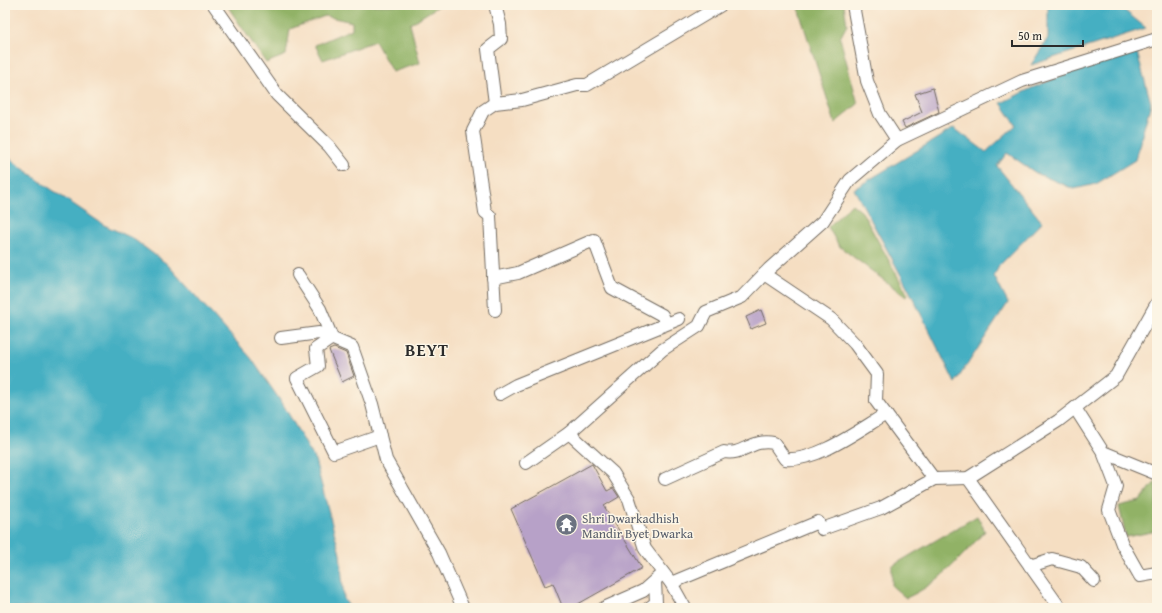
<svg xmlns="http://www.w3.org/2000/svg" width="1162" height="613" viewBox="0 0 1162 613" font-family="'Gentium Book Plus',serif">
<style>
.forest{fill:#91b266;stroke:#5e6e48}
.water{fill:#44afc2;stroke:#386d76}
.building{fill:#b7a1c8}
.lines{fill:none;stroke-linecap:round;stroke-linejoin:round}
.minor-casing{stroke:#726a60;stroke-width:14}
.minor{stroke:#fff;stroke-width:12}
.labels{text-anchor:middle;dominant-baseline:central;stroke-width:3;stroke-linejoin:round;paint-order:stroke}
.worship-label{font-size:13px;fill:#5b616d;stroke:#fcf5e5;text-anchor:start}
.district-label{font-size:17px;font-weight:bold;letter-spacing:1px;fill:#2b2b2b;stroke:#fcf5e5}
</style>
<rect width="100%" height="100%" fill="#fcf5e5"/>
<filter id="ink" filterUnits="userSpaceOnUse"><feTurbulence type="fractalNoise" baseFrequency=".025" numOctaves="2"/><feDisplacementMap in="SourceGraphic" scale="8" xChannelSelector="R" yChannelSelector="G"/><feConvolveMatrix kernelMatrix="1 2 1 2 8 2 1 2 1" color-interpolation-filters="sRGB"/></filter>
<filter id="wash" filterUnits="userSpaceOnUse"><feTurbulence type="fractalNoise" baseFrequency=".012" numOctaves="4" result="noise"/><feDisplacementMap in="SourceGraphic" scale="16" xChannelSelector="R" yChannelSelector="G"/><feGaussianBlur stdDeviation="0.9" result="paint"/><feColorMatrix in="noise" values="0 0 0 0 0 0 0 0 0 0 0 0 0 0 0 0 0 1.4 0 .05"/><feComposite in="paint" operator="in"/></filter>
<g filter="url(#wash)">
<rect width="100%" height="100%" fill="#f5dec2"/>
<g class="forest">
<path d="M233,5h207l-30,19 10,39 -28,9 -17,-31 -52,19 -8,-15 37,-16v-7l-27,-6 -35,13 -4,26 -20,8 -38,-56z"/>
<path d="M797,5h47l3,20 -7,13 18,66 -23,19z"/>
<path d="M852,204l10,8 46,83 -2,2 -67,-51 -11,-19z"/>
<path d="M1156,481l1,50 -31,6 -7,-31 21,-5z"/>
<path d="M977,516l8,15c-24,26 -46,53 -79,67l-14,-12v-20z"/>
</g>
<g class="water">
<path d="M1048,5h70l28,23 -115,37 17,-27z"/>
<path d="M1135,45l16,58 -16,57 -39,24 -22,5 -38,-16 -29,-20 -10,13 45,56 -43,44 -5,10 14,27 -53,80 -46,-93 -55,-101 100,-61 32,24 30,-27 -15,-22 31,-15z"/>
<path d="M5,155l43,32 56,38 28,13 35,26 84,94 33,48 31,54 25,94 4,45 6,9h-345z"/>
</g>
<g id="blocks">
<g class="building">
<path d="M933,88l6,24 -34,16 -3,-6 20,-10 -7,-18z"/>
<path d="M761,310l5,13 -15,6 -5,-12z"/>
<path d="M334,348l12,5 8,23 -12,6 -13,-32z"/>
<path d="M592,464l15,27 6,-3 6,9 -15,9 38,62 -71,40h-8l-10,-25 -8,3 -34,-77z"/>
</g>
</g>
</g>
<g filter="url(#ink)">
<use href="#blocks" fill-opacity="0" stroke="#726a60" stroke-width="1"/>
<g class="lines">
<defs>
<g id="minor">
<path d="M214,5l63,90 52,51 15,19"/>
<path d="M495,5l5,19 1,15 -13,10 7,54"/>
<path d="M853,5l14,76 13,33 17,26"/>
<path d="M298,275l22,34 12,29 -16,11 2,17 -21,12 37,74 46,-16"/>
<path d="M493,278l25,-5 76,-33 18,48 50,27 4,8"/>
<path d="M495,310l-5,-94 -5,-4 -12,-81 10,-20 12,-8 27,-3 55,-15h10l134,-80"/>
<path d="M281,338l38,-5 33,14 20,57 14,56 53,93 24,55"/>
<path d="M500,394l16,-9 163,-66"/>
<path d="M1075,408l28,44 54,22"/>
<path d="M569,433l44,40 16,26 16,50 26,34 14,25"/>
<path d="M1103,452l13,34 -7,24 13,34 18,32 17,-3"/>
<path d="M526,463l43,-30 93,-83 37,-24 7,-14 36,-15 27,-28 54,-48 27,-41 47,-40 125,-59 135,-42"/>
<path d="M968,478l92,130"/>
<path d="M665,479l59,-27c19,4 28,-14 50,-9l11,16c31,3 74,-29 101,-45"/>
<path d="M934,479l34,-1 90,-57 58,-45 41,-73"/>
<path d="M1030,566l22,-7 29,8 13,14"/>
<path d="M671,583l147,-61 4,7 59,-21 53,-29 -58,-78 1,-27 -22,-30 -24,-25 -67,-45"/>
<path d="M604,608l39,-17 20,-18"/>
<path d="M649,608l7,-5 -1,-22"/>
</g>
</defs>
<use href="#minor" class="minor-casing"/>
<use href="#minor" class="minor"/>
</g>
</g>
<defs>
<symbol id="temple-disc" viewBox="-11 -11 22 22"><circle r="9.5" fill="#6b7280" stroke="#fcf5e5"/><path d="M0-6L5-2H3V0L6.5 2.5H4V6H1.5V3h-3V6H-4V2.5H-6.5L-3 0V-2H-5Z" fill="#fff"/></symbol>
</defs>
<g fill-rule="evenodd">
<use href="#temple-disc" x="554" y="512" width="25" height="25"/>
</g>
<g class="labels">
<g class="worship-label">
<text x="582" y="518">Shri Dwarkadhish<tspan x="582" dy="15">Mandir Byet Dwarka</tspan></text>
</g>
<g class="district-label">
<text x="427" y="349">BEYT</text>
</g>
</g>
<rect width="1162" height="613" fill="none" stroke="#fcf5e5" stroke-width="20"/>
<path d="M1012 40v6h71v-6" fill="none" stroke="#2b2b2b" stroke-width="2"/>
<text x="1018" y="40" font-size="12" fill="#2b2b2b" stroke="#fcf5e5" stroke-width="3" paint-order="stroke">50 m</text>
</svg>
